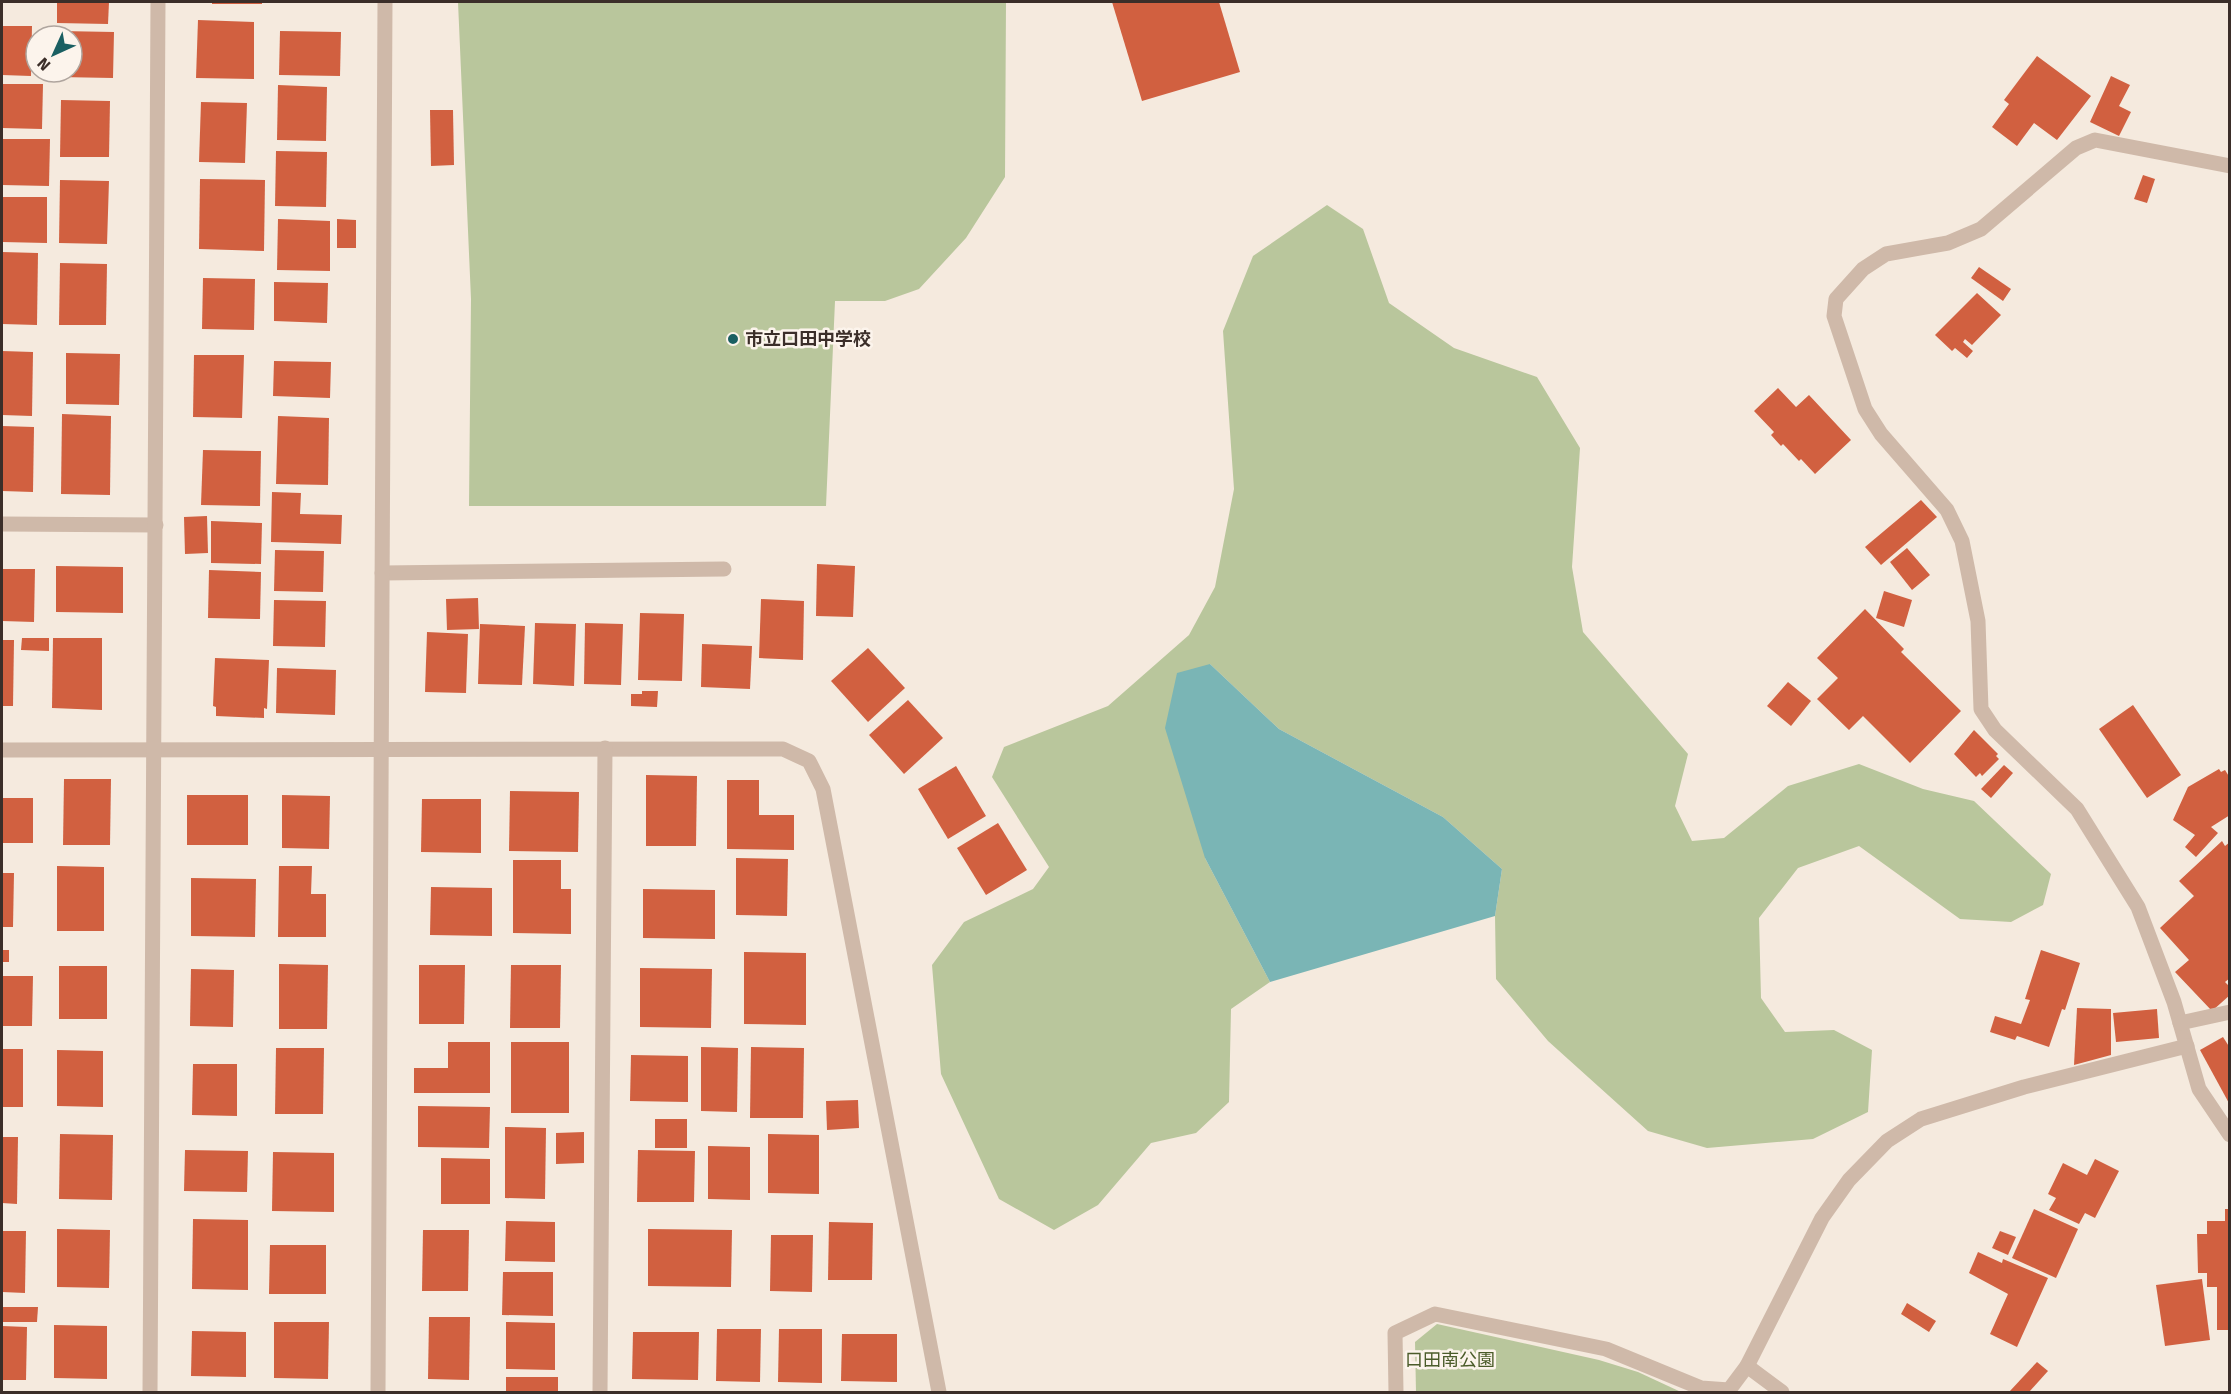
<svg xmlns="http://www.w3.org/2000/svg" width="2231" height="1394" viewBox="0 0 2231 1394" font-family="'Fira Sans','Noto Sans JP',sans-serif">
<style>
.green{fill:#b9c69c}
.water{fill:#7ab5b5}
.building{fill:#d16040}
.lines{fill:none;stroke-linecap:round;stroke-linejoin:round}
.minor{stroke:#cfb9a9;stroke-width:15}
.poi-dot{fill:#1a5f62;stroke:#fcf4ec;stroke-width:2}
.labels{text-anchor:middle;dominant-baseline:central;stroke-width:5;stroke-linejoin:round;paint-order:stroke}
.poi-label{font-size:18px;font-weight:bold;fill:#3b2e29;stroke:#fcf4ec;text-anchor:start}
.park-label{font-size:18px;fill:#4b5c2a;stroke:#fcf4ec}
</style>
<rect width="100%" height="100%" fill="#f5eade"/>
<g class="green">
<path d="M458,2h548l-1,175 -39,61 -47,51 -34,12h-50l-9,205h-357l2,-207z"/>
<path d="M1327,205l36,24 26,74 65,45 83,29 43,71 -8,119 11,65 105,122 -13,52 17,35 32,-3 64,-52 71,-22 64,25 51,12 77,73 -8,31 -32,17 -51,-3 -101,-73 -61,22 -39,50 2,80 24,34 49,-2 38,20 -4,62 -55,27 -106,9 -59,-17 -100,-90 -52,-62 -1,-63 7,-47 -59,-52 -164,-88 -69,-65 -5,194 65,124 -39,27 -2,93 -33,31 -45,10 -53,62 -44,25 -55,-31 -58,-125 -9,-109 32,-43 69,-33 16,-22 -57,-90 12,-30 104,-41 81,-71 26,-48 19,-98 -11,-158 30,-75z"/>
<path d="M1437,1324l162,36 39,12 43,20h-265l-1,-50z"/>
</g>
<path class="water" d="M1210,664l69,65 164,88 59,52 -7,47 -225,66 -65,-124 -40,-130 12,-55z"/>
<g class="building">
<path d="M57,2h52l-1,22 -51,-1z"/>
<rect x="212" y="2" width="50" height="2"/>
<path d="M1112,2h107l21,70 -98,29z"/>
<path d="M198,20l56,2v57l-58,-1z"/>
<path d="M2,26h30l-1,50 -29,-1z"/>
<path d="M60,31l54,1 -1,46 -54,-1v-5h13v-36h-12z"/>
<path d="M280,31l61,1 -1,44 -61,-1z"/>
<path d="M2037,56l54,40 -34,44 -23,-17 -17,23 -25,-19 17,-23 -5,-4z"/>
<path d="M2111,76l19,9 -11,21 12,6 -12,24 -29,-14z"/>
<path d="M2,84h41l-1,45 -40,-1z"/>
<path d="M278,85l49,2 -1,54 -49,-1z"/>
<path d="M61,100l49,1 -1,56h-49z"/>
<path d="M201,102l46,1 -2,60 -46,-1z"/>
<path d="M430,110h23l1,55 -23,1z"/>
<path d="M2,139h48l-1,47 -47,-1z"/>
<path d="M276,151l51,1 -1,55 -51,-1z"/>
<path d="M2143,175l12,4 -8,24 -13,-4z"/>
<path d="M200,179l65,1 -1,71 -65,-2z"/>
<path d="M60,180l49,1 -2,63 -48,-1z"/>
<path d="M2,197h45v46l-45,-1z"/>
<path d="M278,219l52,2v50l-53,-1z"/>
<path d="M337,219l19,1v28h-19z"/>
<path d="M2,252l36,1 -1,72 -35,-1z"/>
<path d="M60,263l47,1 -1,61h-47z"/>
<path d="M1979,267l32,22 -8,12 -32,-23z"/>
<path d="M203,278l52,1 -1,51 -52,-1z"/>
<path d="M274,282l54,1 -1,40 -53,-2z"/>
<path d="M1977,293l24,22 -29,30 -7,-6 -2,3 10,9 -6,7 -12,-10 -3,3 -17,-16z"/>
<path d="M2,351l31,1 -1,64 -30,-1z"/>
<path d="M66,353l54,1 -1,51 -53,-1z"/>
<path d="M194,355h50l-2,63 -49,-1z"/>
<path d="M274,361l57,1 -1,36 -57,-2z"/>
<path d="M1778,388l18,19 13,-12 42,45 -36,34 -14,-15 -2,2 -16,-17 -2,2 -10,-11 3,-3 -20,-21z"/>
<path d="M62,414l49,2 -1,79 -49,-1z"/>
<path d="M278,416l51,2 -1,67 -52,-1z"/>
<path d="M2,426l32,1 -1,65 -31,-1z"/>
<path d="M203,450l58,1 -1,55 -59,-1z"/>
<path d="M272,492l29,1 -1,21 42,1 -1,29 -70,-2z"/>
<path d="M1921,500l16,17 -56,48 -16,-18z"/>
<path d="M207,516l1,37 -23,1 -1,-37z"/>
<path d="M211,521l51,2 -1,41 -50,-1z"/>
<path d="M1907,548l23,27 -18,15 -22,-28z"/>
<path d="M275,550l49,1 -1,41 -49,-1z"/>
<path d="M817,564l38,2 -2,51 -37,-1z"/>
<path d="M56,566l67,1v46l-67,-1z"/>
<path d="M2,569h33l-1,53 -32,-1z"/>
<path d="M209,570l52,2 -1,47 -52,-1z"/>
<path d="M1884,591l28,9 -8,27 -28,-9z"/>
<path d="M478,598l1,31 -32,1 -1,-31z"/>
<path d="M761,599l43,2 -1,59 -44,-2z"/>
<path d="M274,600l52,1 -1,46 -52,-1z"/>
<path d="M1865,609l39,40 -3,3 60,59 -51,52 -47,-47 -14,14 -32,-31 21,-21 -21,-20z"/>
<path d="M640,613l44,1 -2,67 -44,-1z"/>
<path d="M535,623l41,1 -2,62 -41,-2z"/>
<path d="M585,623l38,1 -2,61 -37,-1z"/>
<path d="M480,624l45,2 -3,59 -44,-1z"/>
<path d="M427,632l41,2 -2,59 -41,-1z"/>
<path d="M22,638h27v13l-28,-1z"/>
<path d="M53,638h49v72l-50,-2z"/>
<path d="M2,640h12l-1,66h-11z"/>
<path d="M702,644l50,2 -2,43 -49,-2z"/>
<path d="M868,648l37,40 -37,34 -37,-41z"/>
<path d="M215,658l54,2 -2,49 -3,-1v10l-48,-2v-9l-3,-1z"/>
<path d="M277,668l59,2 -1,45 -59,-2z"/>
<path d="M1788,682l23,19 -20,25 -24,-20z"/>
<path d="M642,691h16l-1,16 -26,-1v-12h11z"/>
<path d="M908,700l35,38 -39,36 -35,-39z"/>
<path d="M2133,705l48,70 -34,23 -48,-69z"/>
<path d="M1974,730l24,24 -2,2 3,3 -17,17 -2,-3 -4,4 -22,-23z"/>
<path d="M2004,765l9,8 -22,25 -10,-9z"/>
<path d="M956,766l30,50 -38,23 -30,-50z"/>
<path d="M2219,769l2,3 4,-2 5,8v37l-19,12 7,6 -22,24 -11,-10 10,-12 -22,-15 15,-33z"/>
<path d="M646,775l51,1 -1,70h-50z"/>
<path d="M64,779h47l-1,66h-47z"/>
<path d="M727,780h32v35h35v35l-67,-1z"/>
<path d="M510,791l69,1 -1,60 -69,-1z"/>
<rect x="187" y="795" width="61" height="50"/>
<path d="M282,795l48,1 -1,53 -47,-1z"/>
<rect x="2" y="798" width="31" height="45"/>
<path d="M422,799h59v54l-60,-1z"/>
<path d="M998,823l29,47 -41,25 -29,-47z"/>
<path d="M2222,841l3,5 5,-4v136l-5,4 5,5v8l-18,16 -37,-39 14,-12 -29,-32 34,-32 -15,-15z"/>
<path d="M736,858l52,1 -1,57 -51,-1z"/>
<path d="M513,860h48v29h10v45l-58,-1z"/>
<path d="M57,866l47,1v64h-47z"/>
<path d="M279,866h33l-1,28h15v43h-48z"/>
<path d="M2,873h12l-1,54h-11z"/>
<path d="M191,878l65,1 -1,58 -64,-1z"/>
<path d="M431,887l61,1v48l-62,-1z"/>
<path d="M643,889l72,1v49l-72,-1z"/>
<rect x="2" y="950" width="7" height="12"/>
<path d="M2041,950l39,13 -15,47 -3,-1 -13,38 -32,-11 -2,4 -25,-8 5,-16 26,8 9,-24 -5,-1z"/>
<path d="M744,952l62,1v72l-62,-1z"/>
<path d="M279,964l49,1 -1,64h-48z"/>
<path d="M419,965h46l-1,59h-45z"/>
<path d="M511,965h50l-1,63h-50z"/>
<rect x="59" y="966" width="48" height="53"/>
<path d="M640,968l72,1 -1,59 -71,-1z"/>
<path d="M191,969l43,1 -1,57 -43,-1z"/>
<path d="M2,976h31l-1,50h-30z"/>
<path d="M2077,1008l34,1v46l-37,10z"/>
<path d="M2157,1009l2,29 -43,4 -3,-29z"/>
<path d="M2223,1037l7,11v57l-30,-55z"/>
<path d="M448,1042h42v51h-76v-25h34z"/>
<rect x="511" y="1042" width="58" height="71"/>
<path d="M701,1047l37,1 -1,64 -36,-1z"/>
<path d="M751,1047l53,1 -1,70h-53z"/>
<path d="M276,1048h48l-1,66h-48z"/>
<rect x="2" y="1049" width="21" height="58"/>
<path d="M57,1050l46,1v56l-46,-1z"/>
<path d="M631,1055l57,1v46l-58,-1z"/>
<path d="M193,1064h44v52l-45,-1z"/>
<path d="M858,1100l1,28 -32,2 -1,-29z"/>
<path d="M418,1106l72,1 -1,41 -71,-1z"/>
<rect x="655" y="1119" width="32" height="29"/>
<path d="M505,1127l41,1 -1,71 -40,-1z"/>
<path d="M584,1132v31l-28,1v-31z"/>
<path d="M60,1134l53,1 -1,65 -53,-1z"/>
<path d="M768,1134l51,1v59l-51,-1z"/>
<path d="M2,1137h16l-1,67 -15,-1z"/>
<path d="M708,1146l42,1v53l-42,-1z"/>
<path d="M185,1150l63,1 -1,41 -63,-1z"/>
<path d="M638,1150l57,1 -1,51h-57z"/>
<path d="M273,1152l61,1v59l-62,-1z"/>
<path d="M441,1158l49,1v45h-49z"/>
<path d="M2095,1159l24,12 -24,47 -10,-5 -6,11 -30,-14 7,-12 -8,-4 15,-31 24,12z"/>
<path d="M2034,1209l44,20 -22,49 -44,-20z"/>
<path d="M2225,1209h5v121h-13v-43h-10v-14h-9l-1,-39h10v-13h18z"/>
<path d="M193,1219l55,1v70l-56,-1z"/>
<path d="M506,1221l49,1v40l-50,-1z"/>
<path d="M829,1222l44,1 -1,57h-44z"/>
<path d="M57,1229l53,1 -1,58 -52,-1z"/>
<path d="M648,1229l84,1 -1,57 -83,-1z"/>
<path d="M423,1230h46l-1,61h-46z"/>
<path d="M2,1231h24l-1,62 -23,-1z"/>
<path d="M2000,1231l16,6 -8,18 -16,-7z"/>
<path d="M771,1235h42l-1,57 -42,-1z"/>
<path d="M270,1245h56v49h-57z"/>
<path d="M1978,1252l24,11 1,-4 45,19 -31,69 -27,-13 18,-40 -39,-21z"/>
<path d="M503,1272h50v44l-51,-1z"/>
<path d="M2202,1279l8,61 -45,6 -9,-61z"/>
<path d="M1907,1303l29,18 -7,11 -28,-18z"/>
<path d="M2,1307h36l-1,15h-35z"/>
<path d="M429,1317h41l-1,63 -41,-1z"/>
<path d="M274,1322h55l-1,57 -54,-1z"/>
<path d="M506,1322l49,1v47l-49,-1z"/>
<path d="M54,1325l53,1v53l-53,-1z"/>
<path d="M2,1326l25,1 -1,53h-24z"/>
<path d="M717,1329h44l-1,53 -44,-1z"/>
<path d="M779,1329h43v54l-44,-1z"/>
<path d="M192,1331l54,1v45l-55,-1z"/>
<path d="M633,1332h66l-1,48 -66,-1z"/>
<path d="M842,1334h55v48l-56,-1z"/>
<path d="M2037,1362l11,9 -19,21h-20z"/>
<rect x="506" y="1377" width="52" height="15"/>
</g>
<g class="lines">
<g class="minor">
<path d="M2230,166l-135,-26 -19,8 -95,81 -33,14 -62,11 -23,15 -27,30 -2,17 31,93 16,25 66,76 15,31 16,80 3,88 14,21 82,79 61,98 36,95 25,87 31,46"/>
<path d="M2,524l154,1"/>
<path d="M382,573l342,-4"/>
<path d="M2,750l781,-1 26,12 14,28 116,603"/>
<path d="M2180,1023l50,-11"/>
<path d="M1747,1366l35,26"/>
<path d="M150,1392l8,-1390"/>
<path d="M378,1392l7,-1390"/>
<path d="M600,1392l5,-644"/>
<path d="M1396,1392l-1,-59 40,-19 171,35 95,39 28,2 18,-24 75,-148 27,-38 38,-39 34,-22 103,-32 163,-41"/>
</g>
</g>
<circle class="poi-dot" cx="733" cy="339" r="6"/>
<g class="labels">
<g class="poi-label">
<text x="745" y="339">市立口田中学校</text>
</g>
<g class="park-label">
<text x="1450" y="1360">口田南公園</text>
</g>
</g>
<rect width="2231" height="1394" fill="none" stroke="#3b2e29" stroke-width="6"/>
<g transform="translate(54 54) rotate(225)"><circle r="28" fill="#fcf4ec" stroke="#afa59e" stroke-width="1.5"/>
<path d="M0-4.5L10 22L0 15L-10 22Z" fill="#1a5f62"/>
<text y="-9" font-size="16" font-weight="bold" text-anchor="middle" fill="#3b2e29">N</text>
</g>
</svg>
